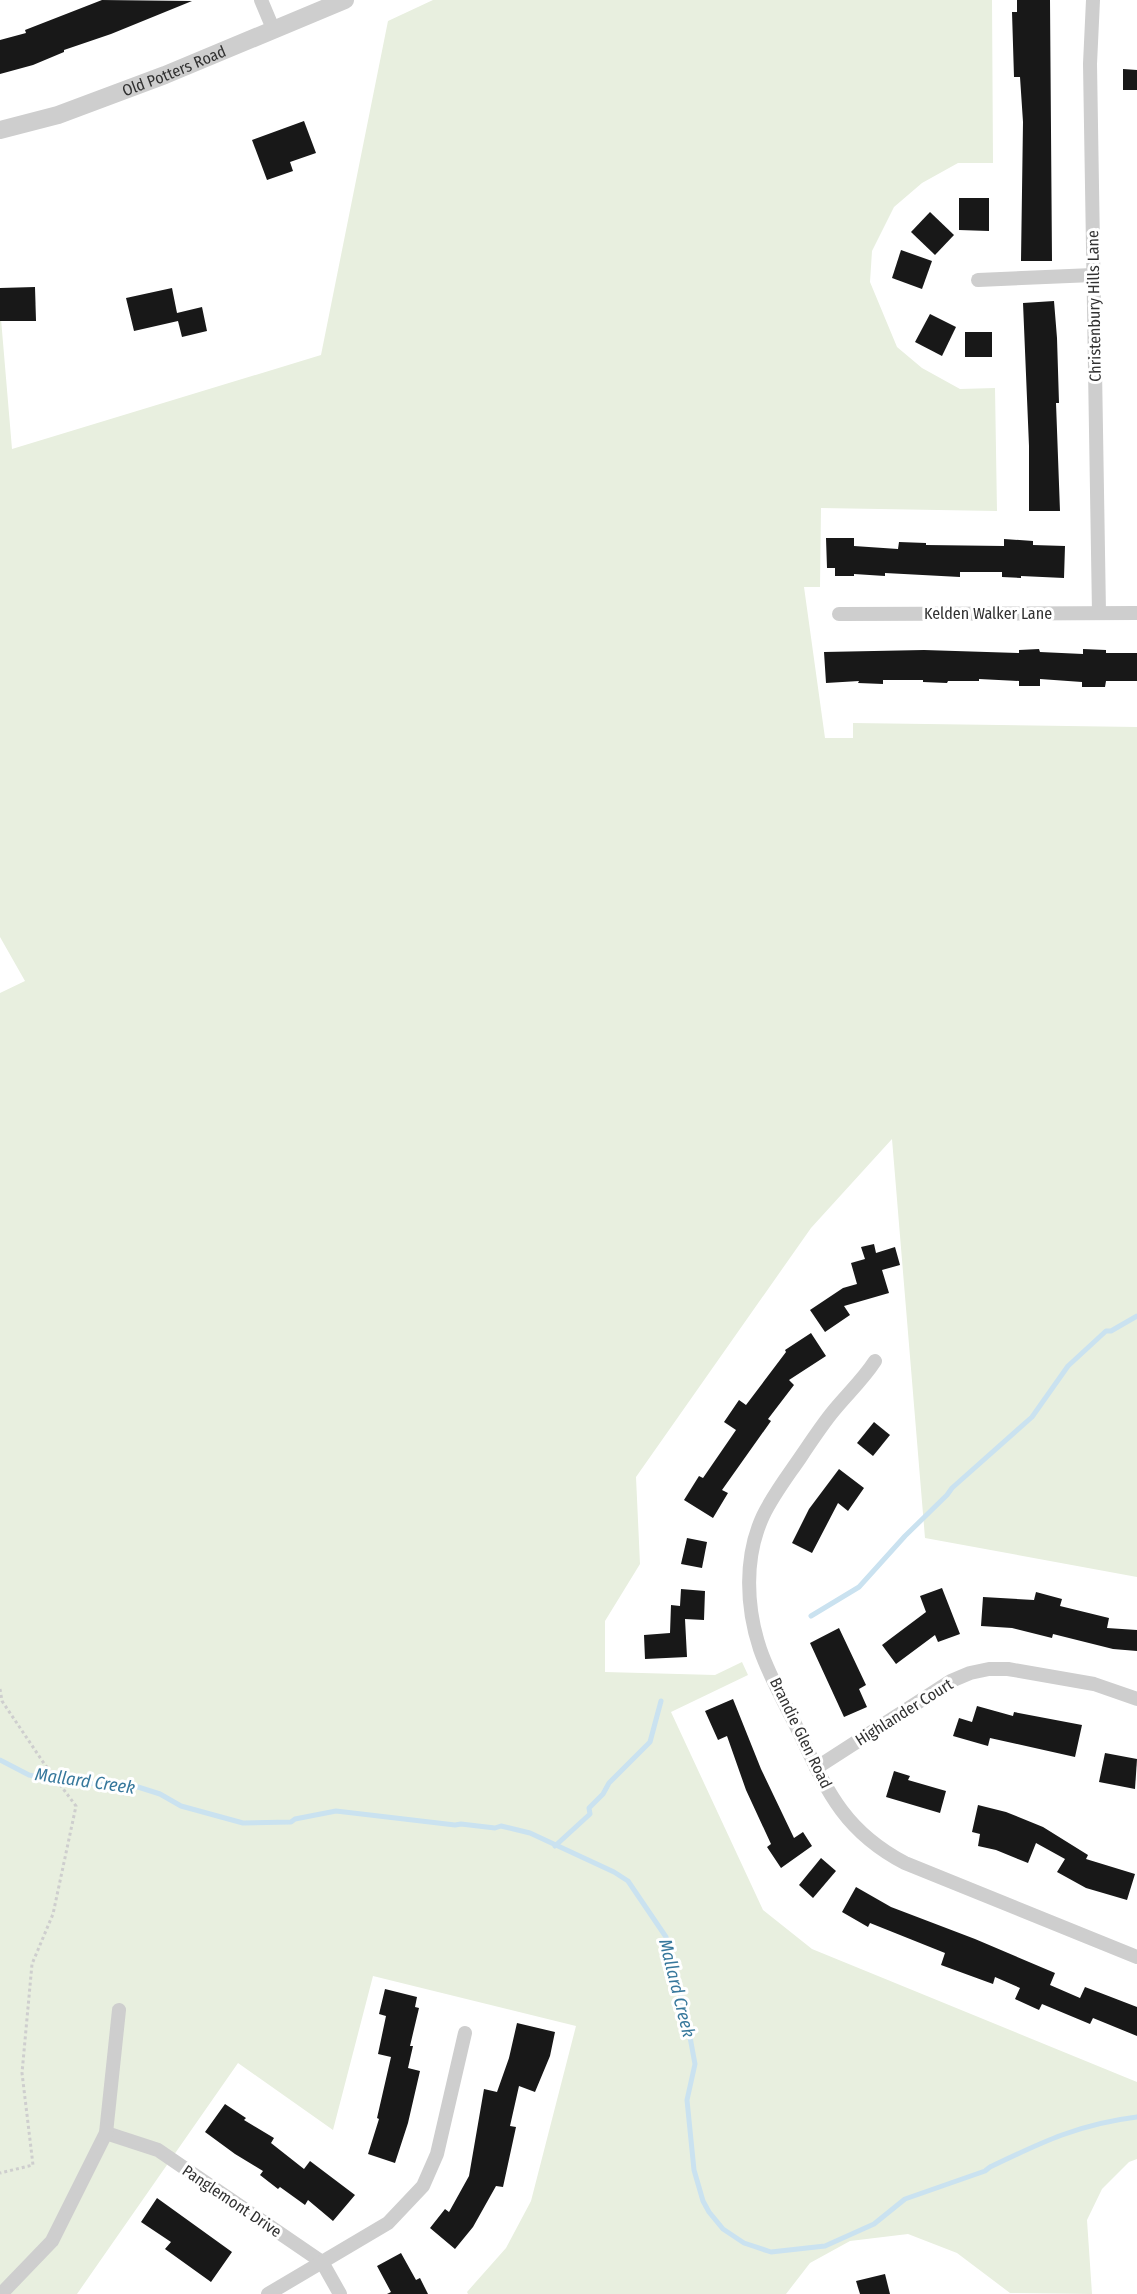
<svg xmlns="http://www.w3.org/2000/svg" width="1137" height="2294" viewBox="0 0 1137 2294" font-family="'Fira Sans Condensed',sans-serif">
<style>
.green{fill:#e8efdf}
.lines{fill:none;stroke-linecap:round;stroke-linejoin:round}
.stream{stroke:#cae2f0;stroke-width:5}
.building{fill:#181818}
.path{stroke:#cecece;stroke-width:3;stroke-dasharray:3 3;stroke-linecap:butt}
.minor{stroke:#cecece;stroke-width:14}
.tertiary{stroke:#cecece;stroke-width:18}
.labels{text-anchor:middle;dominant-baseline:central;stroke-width:6;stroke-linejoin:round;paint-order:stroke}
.street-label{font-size:16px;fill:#313131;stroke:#fff}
.water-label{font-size:18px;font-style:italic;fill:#37789c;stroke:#fff}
</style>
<rect width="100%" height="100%" fill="#fff"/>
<path class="green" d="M433,0h559l1,163h-35l-36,20 -28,24 -22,44 -2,31 27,65 25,21 38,21 35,-1 2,123 -176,-3 -1,79h-16l21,151h28v-15l284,4v850l-212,-39 -33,-399 -81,89 -175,249 4,87 -35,57v51l110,3 27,-13 6,13 -77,37 92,198 49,39 325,133v77l-8,3 -27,27 -15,31 5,74 -82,-1 -53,-40 -49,-19 -58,7 -40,22 -24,31h-318l-1,-2 39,-44 25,-47 45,-175 -203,-50 -40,154 -95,-67 -161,231h-77v-1301l25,-12 -25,-44v-630l12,142 309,-94 67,-334z"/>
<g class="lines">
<g class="stream">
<path d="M811,1616l48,-29 46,-51 42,-41 5,-7 80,-71 36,-51 38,-35h5l26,-15"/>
<path d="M0,1760l29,15 30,6 79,6 22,7 21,12 62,17 48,-1 4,-3 41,-8 119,14 6,-1 34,4 6,-2 29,7 84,39 14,9 38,56 21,84 8,43 -8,36 7,70 9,31 6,11 14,17 21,14 27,9 54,-6 49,-22 31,-25 80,-28 5,-4c52,-25 89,-43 147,-50"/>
<path d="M555,1846l35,-32 -1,-6 14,-14 6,-11 41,-41 11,-41"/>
</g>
</g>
<g class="building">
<path d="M102,0l90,1 -81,33 -47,16v2l-31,13 -33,9v-34l26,-7 -1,-3z"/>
<path d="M1017,0h33l2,261h-31l2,-139 -3,-45h-6l-2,-65h5z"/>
<path d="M1123,69l14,1v20h-14z"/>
<path d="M304,121l12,32 -26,9 3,9 -26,9 -15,-40z"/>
<path d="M959,198h30v33l-30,-1z"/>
<path d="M930,212l24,23 -19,20 -24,-23z"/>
<path d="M901,250l31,11 -10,28 -30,-11z"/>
<path d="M35,287l1,34h-36v-33z"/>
<path d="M172,288l5,25 25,-6 5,24 -25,6 -4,-16 -44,10 -8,-33z"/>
<path d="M1054,301l3,37 2,65h-3l4,108h-31v-65l-6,-143z"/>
<path d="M930,314l26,13 -14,29 -27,-14z"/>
<rect x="965" y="332" width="27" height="25"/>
<path d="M826,538h28v8l44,3 1,-7 27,1v2l78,1v-7l29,2v4l32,1 -1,32 -43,-2v2l-19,-1v-5h-42v5l-75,-4v3l-31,-2v2h-19v-8h-8z"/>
<path d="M1039,649l1,3 43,2v-5l23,1v3h31v28h-31l-1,6h-23v-5l-42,-3v7h-21v-5l-40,-2v2h-31l-1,2 -24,-1v-2h-40v4l-25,-1 1,-2 -33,2 -2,-31 100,-2 95,3v-3z"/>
<path d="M874,1244l2,9 19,-6 5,18 -18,5 7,23 -45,13 6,9 -25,17 -15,-22 33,-22 14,-4 -6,-21 14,-4 -4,-12z"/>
<path d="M811,1333l15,23 -37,24 5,5 -26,34 3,2 -49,69 6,3 -15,25 -29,-18 15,-24 4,2 33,-48 -12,-8 15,-22 7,5 40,-53 -1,-2z"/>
<path d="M874,1422l16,13 -17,21 -16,-13z"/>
<path d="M839,1469l25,19 -16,23 -10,-8 -26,50 -20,-10 17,-34z"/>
<path d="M687,1538l20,4 -5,26 -21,-4z"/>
<path d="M942,1588l18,46 -22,8 -3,-7 -39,29 -14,-19 44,-33 -6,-16z"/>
<path d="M681,1589l24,2 -1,29 -19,-1 2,38 -42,2 -1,-24 26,-2 1,-28 9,1z"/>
<path d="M1036,1592l26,7 -2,7 49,12 -2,10 30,2v21l-24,-2 -60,-15 -1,4 -40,-10 -31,-2 2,-29 51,3z"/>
<path d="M839,1628l27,57 -7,4 8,18 -23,10 -34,-74z"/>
<path d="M733,1699l28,70 33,69 9,-6 9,14 -31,22 -14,-21 4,-3 -25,-54 -19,-54 -9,4 -13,-29z"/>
<path d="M977,1706l36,10 1,-4 68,13 -7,32 -85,-19 -2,8 -35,-10 6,-18 13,4z"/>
<path d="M1105,1753l32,6 -2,30 -36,-7z"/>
<path d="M894,1771l16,5 -2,4 38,11 -6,22 -54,-16z"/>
<path d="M978,1805l28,7 37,15 45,28 -2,4 49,15 -8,26 -41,-12 -29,-16 8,-13 -29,-16 -8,20 -32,-13 -18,-4 2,-12 -8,-2z"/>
<path d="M821,1858l15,13 -23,27 -14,-13z"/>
<path d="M856,1887l35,20 84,32 80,34 -5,12 30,13 5,-11 52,20v29l-44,-18 -3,6 -48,-20 -3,6 -24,-11 5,-11 -25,-11 -2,7 -52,-19 4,-12 -75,-30 -2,4 -26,-15z"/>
<path d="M385,1989l32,8 -2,10 4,1 -9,38h3l-5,22 12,3 -12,52 -13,40 -27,-9 11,-35 -2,-1 14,-61 -13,-3 8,-38 -7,-2z"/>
<path d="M517,2023l38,9 -5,24 -15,36 -16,-6 -9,40 6,1 -13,60 -7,-1 -23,41 -18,22 -25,-21 15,-19 4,3 20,-36 15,-87 13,3 12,-34z"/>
<path d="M225,2104l21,14 -2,2 30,18 -3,5 33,26 6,-8 45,34 -22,26 -25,-21 -3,5 -25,-18 -2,2 -18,-14 3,-4 -28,-17 -30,-22z"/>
<path d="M157,2198l75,54 -21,30 -46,-33 6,-7 -30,-20z"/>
<path d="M401,2253l15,27 4,-2 8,16h-41l4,-2 -14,-26z"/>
<path d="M885,2274l5,20h-30l-4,-13z"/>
</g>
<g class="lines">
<path class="path" d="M0,1689l2,12 41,61 33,44 -23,108 -21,50 -10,109 11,92 -33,8"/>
<g class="minor">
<path d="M261,0l13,31"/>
<path d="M1093,0l-3,64 9,549"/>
<path d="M978,280l115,-5"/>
<path d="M839,614l298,-1"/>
<path d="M875,1361c-13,20 -29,34 -44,53 -11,14 -21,29 -31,44 -13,19 -27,37 -37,58 -19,41 -17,91 -3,133 10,29 26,56 39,83 28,59 45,99 106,131l232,94"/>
<path d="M816,1768l135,-87 19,-8 19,-4h19l86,15 43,15"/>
<path d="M106,2133l52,17 164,112 18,32"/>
<path d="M1,2294l51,-53 54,-108 13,-123"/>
<path d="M268,2294l120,-71 35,-37 14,-32 28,-121"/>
</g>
<path class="tertiary" id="s1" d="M0,130l58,-15 107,-40 180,-75"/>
</g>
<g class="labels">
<g class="street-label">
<text stroke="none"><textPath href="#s1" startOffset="184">Old Potters Road</textPath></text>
<text transform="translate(1094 306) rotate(-91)">Christenbury Hills Lane</text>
<text x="988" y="613">Kelden Walker Lane</text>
<text transform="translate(904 1712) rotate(-32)">Highlander Court</text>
<text transform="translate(801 1733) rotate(64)">Brandie Glen Road</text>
<text transform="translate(232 2201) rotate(34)">Panglemont Drive</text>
</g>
<g class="water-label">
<text transform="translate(85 1781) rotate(8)">Mallard Creek</text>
<text transform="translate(677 1988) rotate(76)">Mallard Creek</text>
</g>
</g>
</svg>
